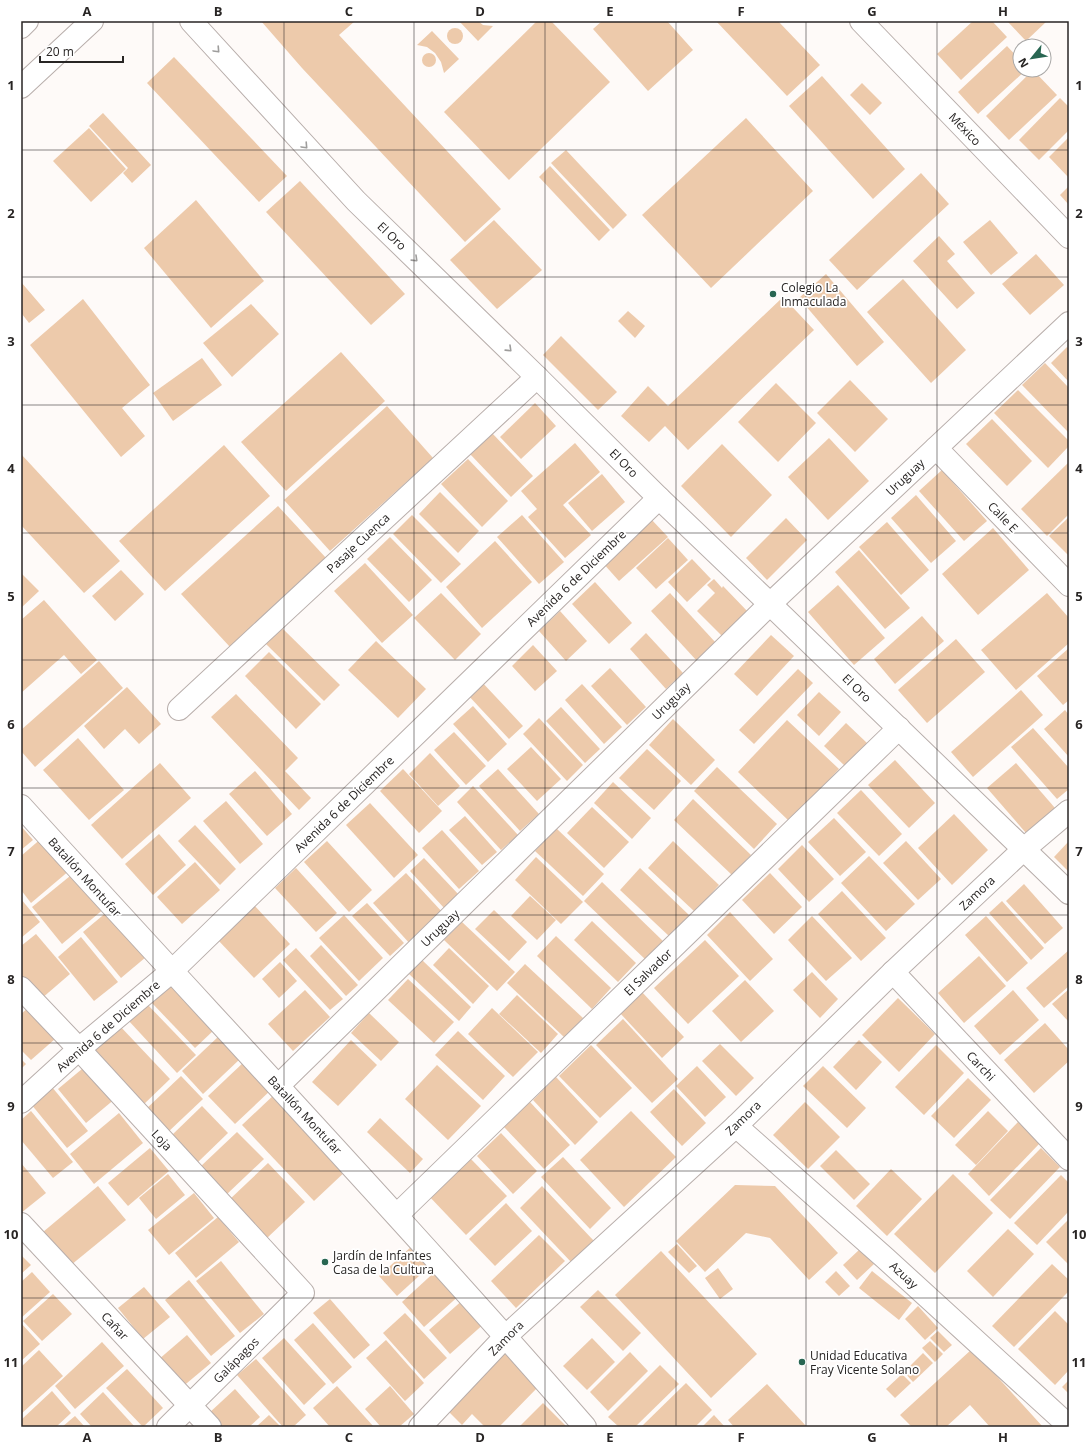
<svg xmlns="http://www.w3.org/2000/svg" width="1090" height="1448" viewBox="0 0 1090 1448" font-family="'Open Sans',sans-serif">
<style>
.building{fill:#edcaab}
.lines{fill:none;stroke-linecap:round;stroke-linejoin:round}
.minor-casing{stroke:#b8aeab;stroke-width:24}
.minor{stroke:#fff;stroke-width:22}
.oneway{stroke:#9e9d9c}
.grid{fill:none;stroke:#282524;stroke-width:1;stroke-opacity:0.55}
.poi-dot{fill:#286652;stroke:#fff;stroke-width:1.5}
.labels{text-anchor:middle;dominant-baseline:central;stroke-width:3.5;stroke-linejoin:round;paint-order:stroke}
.street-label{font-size:12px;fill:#282524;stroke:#fff}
.poi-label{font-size:12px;fill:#282524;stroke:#fff;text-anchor:start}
.neatline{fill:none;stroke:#282524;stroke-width:1.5}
.grid-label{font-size:13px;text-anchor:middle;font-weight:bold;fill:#282524}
</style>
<rect width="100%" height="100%" fill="#fefaf8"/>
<g class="building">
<path d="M261,21h94l-16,14 162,174 -36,33 -163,-174z"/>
<path d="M459,21h19l5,4 10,1 -15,15z"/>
<path d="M537,21h14l59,61 -101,98 -65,-68z"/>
<path d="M602,21h65l26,29 -45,41 -55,-62z"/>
<path d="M716,21h62l42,44 -33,31z"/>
<path d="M973,21h19l15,16 -46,43 -24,-26z"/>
<path d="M1007,21h40l-21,20z"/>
<circle cx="455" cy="36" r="8"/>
<path d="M432,31l27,28 -15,14 -3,-11 -6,-9 -8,-6 -10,-2z"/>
<path d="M1007,46l13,14v10h6l-48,44 -20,-22z"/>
<circle cx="429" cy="60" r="7"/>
<path d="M174,57l113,119 -28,26 -112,-119z"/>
<path d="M1033,70l24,25 -48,45 -23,-24z"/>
<path d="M822,76l83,93 -32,30 -84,-93z"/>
<path d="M862,83l20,20 -12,12 -20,-20z"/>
<path d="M1060,98l9,9v23l-30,30 -20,-20z"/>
<path d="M103,113l48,52 -19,18 -9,-10 5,-5 -39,-42z"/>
<path d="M746,118l67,73 -102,97 -69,-73z"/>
<path d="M89,128l37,41 -35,33 -38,-41z"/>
<path d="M1069,137v41l-20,-21z"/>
<path d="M566,150l61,65 -14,14 -62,-66z"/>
<path d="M550,166l60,64 -11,11 -60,-64z"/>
<path d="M921,173l28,31 -92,86 -28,-30z"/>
<path d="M300,181l105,113 -34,31 -105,-113z"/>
<path d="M1069,186v19l-9,-10z"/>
<path d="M196,200l68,81 -53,47 -67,-80z"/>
<path d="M494,220l48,50 -45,39 -47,-49z"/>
<path d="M990,220l28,33 -27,22 -28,-33z"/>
<path d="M939,236l16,18 -8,7 28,32 -18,16 -44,-48z"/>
<path d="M1036,254l28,31 -34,30 -28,-31z"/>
<path d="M826,274l58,68 -27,24 -58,-68z"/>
<path d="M903,279l63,71 -35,33 -64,-71z"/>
<path d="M21,282l24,28 -16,13 -7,-9 -1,1z"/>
<path d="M783,297l31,33 -126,120 -23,-24 -16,16 -28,-26 27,-30 20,20z"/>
<path d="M83,299l67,86 -28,23 23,28 -24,21 -91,-112z"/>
<path d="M251,304l28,30 -47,43 -29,-34z"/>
<path d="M628,311l17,15 -10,12 -17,-17z"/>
<path d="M561,336l56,56 -19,18 -55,-55z"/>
<path d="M1067,347l2,2v33l-18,-19z"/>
<path d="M341,352l44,49 -99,90 -45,-49z"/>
<path d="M202,358l20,27 -49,36 -20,-28z"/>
<path d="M1045,363l24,25v45l-47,-48z"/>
<path d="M850,380l38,39 -33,33 -38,-39z"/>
<path d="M776,383l40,40 -38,39 -40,-40z"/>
<path d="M1018,390l51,51v5l-21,22 -54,-55z"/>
<path d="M535,403l21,23 -35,33 -21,-22z"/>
<path d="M387,406l46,52 -103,93 -46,-51z"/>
<path d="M992,419l40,42 -25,25 -41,-42z"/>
<path d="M492,433l41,43 -22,21 -41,-43z"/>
<path d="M829,438l40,43 -41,39 -40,-43z"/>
<path d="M575,443l25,29 -37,33 28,30 -26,23 -37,-41 9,-8 -16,-18z"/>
<path d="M722,444l50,51 -41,42 -50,-51z"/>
<path d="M224,445l46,51 -105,95 -46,-50z"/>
<path d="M21,454l99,107 -36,32 -63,-68z"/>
<path d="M468,459l40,42 -26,26 -41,-43z"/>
<path d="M1069,462v52l-22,22 -26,-27z"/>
<path d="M942,470l45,51 -23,20 -45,-50z"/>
<path d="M602,474l23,28 -33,29 -24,-28z"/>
<path d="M440,492l39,39 -21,22 -39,-39z"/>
<path d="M916,495l40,46 -25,22 -40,-45z"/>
<path d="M278,506l49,53 -97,88 -49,-53z"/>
<path d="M412,515l49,49 -20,19 -48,-49z"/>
<path d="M522,515l42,47 -25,22 -42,-47z"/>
<path d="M1069,517v39l-20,-20z"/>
<path d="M650,518l18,19 -49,44 -17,-19z"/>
<path d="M786,518l21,22 -40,40 -21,-22z"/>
<path d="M887,522l42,48 -28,25 -42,-48z"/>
<path d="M993,528l36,42 -51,45 -36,-41z"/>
<path d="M390,537l42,43 -23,22 -42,-43z"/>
<path d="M668,538l20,22 -32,29 -20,-21z"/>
<path d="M495,541l37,41 -50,46 -36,-41z"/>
<path d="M859,550l51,58 -25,21 -50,-57z"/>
<path d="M692,559l19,20 -24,23 -19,-20z"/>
<path d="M365,563l48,52 -31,28 -48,-52z"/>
<path d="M121,570l23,24 -29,27 -23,-25z"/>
<path d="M21,573l18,18 -18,17z"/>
<path d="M714,579l8,9 1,-2 26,27 -25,25 -27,-27 18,-18 -8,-8z"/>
<path d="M595,582l37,41 -23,21 -37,-40z"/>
<path d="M838,585l47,53 -31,27 -46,-53z"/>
<path d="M441,593l40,41 -26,26 -41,-42z"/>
<path d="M670,593l46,50 -19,18 -46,-50z"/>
<path d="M1047,593l22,25v25l-53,47 -35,-40z"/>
<path d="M44,600l53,60 -16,14 -17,-19 -43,38v-73z"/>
<path d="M560,611l27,30 -21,20 -27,-30z"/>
<path d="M922,616l22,25 -49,43 -21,-25z"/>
<path d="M282,628l58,57 -16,16 -58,-57z"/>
<path d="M646,633l37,40 -17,16 -36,-40z"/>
<path d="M771,635l23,21 -37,40 -23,-22z"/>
<path d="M956,639l29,33 -58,51 -29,-33z"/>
<path d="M376,641l50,48 -28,29 -50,-48z"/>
<path d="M533,645l24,26 -22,20 -23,-25z"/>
<path d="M1069,648v52l-6,5 -26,-29z"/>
<path d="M269,652l52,52 -25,25 -51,-53z"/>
<path d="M99,661l24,27 -88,79 -14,-16v-21z"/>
<path d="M610,668l36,39 -19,18 -36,-39z"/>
<path d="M798,669l15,14 -59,61 -15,-14z"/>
<path d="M480,680l43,46 -14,13 -43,-46z"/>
<path d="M582,684l40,43 -18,17 -39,-44z"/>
<path d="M127,687l34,37 -22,20 -14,-15 -21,20 -20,-23z"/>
<path d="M1021,690l22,25 -70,62 -22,-25z"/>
<path d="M819,692l22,20 -22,24 -22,-21z"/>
<path d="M236,694l62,64 -13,13 26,27 -12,12 -88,-93z"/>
<path d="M473,706l34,38 -19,18 -35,-38z"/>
<path d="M561,707l39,42 -15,14 -39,-42z"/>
<path d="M1065,710l4,5v42l-25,-28z"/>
<path d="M539,718l44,47 -16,16 -44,-47z"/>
<path d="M673,719l42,41 -24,25 -42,-40z"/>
<path d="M787,720l52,49 -49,53 -52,-50z"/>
<path d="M846,723l21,20 -22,23 -21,-20z"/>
<path d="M1033,728l36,40v21l-12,10 -46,-52z"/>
<path d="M454,732l32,34 -20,19 -32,-35z"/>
<path d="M78,738l46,52 -35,30 -46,-50z"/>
<path d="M531,747l30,32 -24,22 -30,-32z"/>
<path d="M647,749l34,32 -27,29 -35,-32z"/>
<path d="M430,753l30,33 -22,20 -29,-32z"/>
<path d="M895,760l40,43 -26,25 -41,-43z"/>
<path d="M160,763l31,35 -69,61 -31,-34z"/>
<path d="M1016,763l39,45 -29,25 -39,-45z"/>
<path d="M717,767l60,57 -23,25 -60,-58z"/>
<path d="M403,769l39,42 -23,22 -39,-42z"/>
<path d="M498,769l41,45 -19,17 -41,-45z"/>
<path d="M255,771l37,43 -25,22 -38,-42z"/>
<path d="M613,782l38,36 -19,21 -38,-36z"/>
<path d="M473,786l45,49 -17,15 -44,-48z"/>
<path d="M861,790l41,44 -23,22 -42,-43z"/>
<path d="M693,799l58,56 -19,20 -58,-55z"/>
<path d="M226,801l37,43 -23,20 -37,-43z"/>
<path d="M370,803l48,52 -24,23 -48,-53z"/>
<path d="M592,807l37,35 -25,26 -37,-35z"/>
<path d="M954,814l34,36 -36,35 -34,-37z"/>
<path d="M465,816l32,36 -15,13 -33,-35z"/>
<path d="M834,818l32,34 -26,24 -32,-34z"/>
<path d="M195,825l41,44 -16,16 -42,-44z"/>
<path d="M21,826l12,14 -12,10z"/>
<path d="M556,828l48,46 -21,22 -48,-45z"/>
<path d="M442,830l37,41 -20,18 -37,-41z"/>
<path d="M159,834l27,31 -33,30 -28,-31z"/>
<path d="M43,837l27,33 -39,33 -10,-13v-34z"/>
<path d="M327,841l45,49 -23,22 -45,-50z"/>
<path d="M673,841l46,44 -24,27 -47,-44z"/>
<path d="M906,841l35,38 -23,21 -35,-37z"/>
<path d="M1069,841v31l-15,-15z"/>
<path d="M802,845l32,34 -25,23 -31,-33z"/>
<path d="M869,856l46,48 -29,27 -45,-48z"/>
<path d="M536,857l47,45 -22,22 -46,-44z"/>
<path d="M424,858l36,38 -15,13 -35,-38z"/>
<path d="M195,862l25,28 -38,34 -25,-27z"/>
<path d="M296,868l41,45 -21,19 -41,-44z"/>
<path d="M640,868l50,48 -20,21 -50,-47z"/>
<path d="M75,872l30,36 -43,36 -30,-37z"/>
<path d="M406,873l38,41 -33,31 -38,-42z"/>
<path d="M770,873l32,34 -28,27 -32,-34z"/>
<path d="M602,882l62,60 -17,19 -63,-60z"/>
<path d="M1024,884l39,44 -18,16 -39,-43z"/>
<path d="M842,891l44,47 -25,23 -43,-47z"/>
<path d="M530,896l26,24 -19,20 -26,-24z"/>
<path d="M21,899l19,23 -19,16z"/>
<path d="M1002,901l42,47 -13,12 -42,-47z"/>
<path d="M367,903l37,40 -14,13 -38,-40z"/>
<path d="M254,905l36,39 -36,34 -37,-39z"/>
<path d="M494,910l33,32 -18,19 -34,-32z"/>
<path d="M108,911l38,46 -25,21 -38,-46z"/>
<path d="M730,912l43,47 -23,22 -43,-46z"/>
<path d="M344,915l39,43 -24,23 -40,-43z"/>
<path d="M812,916l40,42 -26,23 -38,-41z"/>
<path d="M986,916l42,47 -21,19 -42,-47z"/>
<path d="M592,921l44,42 -18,19 -44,-42z"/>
<path d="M462,922l53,50 -18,19 -53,-51z"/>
<path d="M36,934l34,40 -29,25 -20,-24v-29z"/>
<path d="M556,936l55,52 -19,21 -55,-53z"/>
<path d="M81,937l37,45 -24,19 -36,-44z"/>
<path d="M705,940l34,36 -51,48 -34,-36z"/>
<path d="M321,945l37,40 -12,11 -36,-40z"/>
<path d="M296,948l47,51 -13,11 -47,-50z"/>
<path d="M449,948l40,38 -16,18 -40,-39z"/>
<path d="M1069,950v36l-25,22 -18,-20z"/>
<path d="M979,956l27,30 -42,37 -26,-30z"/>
<path d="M422,960l49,47 -12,14 -50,-47z"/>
<path d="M280,962l17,19 -18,17 -17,-19z"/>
<path d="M525,964l58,54 -18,20 -58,-55z"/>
<path d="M812,972l26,27 -18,19 -27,-28z"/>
<path d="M408,979l46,43 -20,21 -46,-43z"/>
<path d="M745,980l29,31 -33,31 -29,-31z"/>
<path d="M171,985l43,45 -19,18 -43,-45z"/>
<path d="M1069,989v33l-17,-18z"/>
<path d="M305,990l25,27 -37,34 -25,-27z"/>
<path d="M1013,990l26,30 -39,35 -26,-29z"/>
<path d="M641,991l43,46 -22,21 -43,-46z"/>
<path d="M517,995l41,39 -17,19 -42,-39z"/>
<path d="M898,998l37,36 -36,38 -37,-37z"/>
<path d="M146,1003l50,52 -19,18 -49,-53z"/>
<path d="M28,1008l27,31 -24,21 -10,-10v-36z"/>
<path d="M492,1008l46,44 -25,25 -45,-43z"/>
<path d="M369,1013l30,29 -18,19 -30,-28z"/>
<path d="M623,1019l55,60 -26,24 -56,-58z"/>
<path d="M1045,1023l24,27v11l-35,32 -30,-33z"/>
<path d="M118,1024l52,55 -28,27 -52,-56z"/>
<path d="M458,1031l47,45 -22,24 -48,-45z"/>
<path d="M219,1036l21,23 -37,35 -21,-23z"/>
<path d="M351,1040l26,25 -39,41 -26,-24z"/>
<path d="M859,1040l23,22 -26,28 -23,-23z"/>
<path d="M720,1044l34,34 -18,18 -34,-35z"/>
<path d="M591,1045l41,43 -32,30 -41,-42z"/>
<path d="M936,1045l28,28 -40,42 -29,-28z"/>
<path d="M21,1059l5,5 -5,5z"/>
<path d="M245,1061l27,28 -37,35 -27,-28z"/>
<path d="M88,1064l28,34 -30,25 -28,-34z"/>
<path d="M437,1065l44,41 -33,34 -43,-41z"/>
<path d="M697,1066l29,31 -21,20 -29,-31z"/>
<path d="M823,1066l43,42 -19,20 -44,-42z"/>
<path d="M181,1076l22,23 -36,34 -22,-23z"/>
<path d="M556,1077l42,45 -23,23 -42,-45z"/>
<path d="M968,1078l23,22 -37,38 -23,-22z"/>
<path d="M52,1087l36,44 -21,17 -36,-44z"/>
<path d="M674,1089l32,34 -24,23 -32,-34z"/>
<path d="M276,1093l72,76 -34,32 -72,-76z"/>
<path d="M530,1102l40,43 -26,24 -40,-42z"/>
<path d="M805,1102l35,35 -32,32 -35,-34z"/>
<path d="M202,1106l26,27 -30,29 -26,-27z"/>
<path d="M31,1111l42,51 -20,16 -32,-38v-20z"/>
<path d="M631,1111l45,46 -52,50 -44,-47z"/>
<path d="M988,1111l20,20 -32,34 -21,-20z"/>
<path d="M119,1113l24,30 -49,41 -24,-30z"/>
<path d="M380,1118l43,41 -13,14 -43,-41z"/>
<path d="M1018,1122l22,21 -51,53 -21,-22z"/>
<path d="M237,1132l27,27 -38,36 -26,-28z"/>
<path d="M501,1133l36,38 -24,23 -36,-38z"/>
<path d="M150,1148l19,23 -41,35 -20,-23z"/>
<path d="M1041,1148l19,19 -50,52 -20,-19z"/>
<path d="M836,1150l34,34 -16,16 -34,-34z"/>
<path d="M468,1156l39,40 -41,39 -39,-41z"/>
<path d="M563,1157l48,51 -21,21 -49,-52z"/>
<path d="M21,1163l25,30 -25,20z"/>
<path d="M268,1163l37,39 -39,37 -37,-39z"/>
<path d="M891,1169l31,30 -35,37 -31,-30z"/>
<path d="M168,1174l17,21 -29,24 -17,-21z"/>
<path d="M953,1174l40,39 -58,60 -41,-39z"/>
<path d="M1061,1175l8,8v28l-32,34 -23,-22z"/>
<path d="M735,1185l40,1 63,67 -29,27 -39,-42 -24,-5 -41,39 -29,-31z"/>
<path d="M98,1186l28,34 -55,45 -28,-33z"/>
<path d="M542,1186l52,55 -22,22 -52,-55z"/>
<path d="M194,1193l20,25 -45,37 -21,-25z"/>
<path d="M506,1203l26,28 -37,35 -26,-27z"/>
<path d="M218,1217l21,25 -43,36 -21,-25z"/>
<path d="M1069,1219v46l-23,-23z"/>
<path d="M1008,1229l26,25 -41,43 -26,-26z"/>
<path d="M539,1235l26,26 -49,47 -25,-27z"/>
<path d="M677,1244l20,22 -8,7 -21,-21z"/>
<path d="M412,1246l18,20 -33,30 -18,-20z"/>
<path d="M860,1249l14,15 -17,16 -14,-15z"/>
<path d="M661,1251l96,103 -46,44 -96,-103z"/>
<path d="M21,1255l10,10 -10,9z"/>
<path d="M221,1261l43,53 -24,19 -44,-52z"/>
<path d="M1052,1264l17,16v11l-55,56 -22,-21z"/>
<path d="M439,1268l23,25 -38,34 -22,-25z"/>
<path d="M718,1268l15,21 -13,10 -15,-21z"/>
<path d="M836,1271l14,15 -11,10 -14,-14z"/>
<path d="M872,1271l40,32 -13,17 -40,-32z"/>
<path d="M32,1272l18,20 -29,26v-36z"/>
<path d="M189,1280l46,56 -24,20 -46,-56z"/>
<path d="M144,1287l26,30 -27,22 -25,-31z"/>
<path d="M598,1290l43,43 -18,18 -43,-44z"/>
<path d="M53,1294l19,20 -30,27 -19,-20z"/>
<path d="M465,1298l21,24 -36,32 -21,-24z"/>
<path d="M330,1299l40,46 -16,14 -41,-46z"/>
<path d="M918,1306l20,22 -13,12 -20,-21z"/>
<path d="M1055,1311l14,14v45l-14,15 -37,-36z"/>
<path d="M405,1313l42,45 -23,21 -41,-46z"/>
<path d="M21,1323l19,21 -19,17z"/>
<path d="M313,1323l39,44 -19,17 -39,-44z"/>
<path d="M938,1331l14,14 -8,7 -14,-14z"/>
<path d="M187,1335l24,28 -30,25 -23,-28z"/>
<path d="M284,1338l42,46 -22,21 -42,-47z"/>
<path d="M592,1338l23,24 -28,28 -24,-24z"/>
<path d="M386,1340l38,43 -19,18 -39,-43z"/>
<path d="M930,1341l13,13 -8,8 -13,-14z"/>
<path d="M102,1342l22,24 -49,43 -20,-23z"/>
<path d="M972,1349l71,78h-53l-20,-22 -24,22h-34l-12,-12z"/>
<path d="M39,1350l24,26 -42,38v-47z"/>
<path d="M502,1351l36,36 -39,40h-14l-13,-13 -10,11 -17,-17z"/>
<path d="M630,1352l18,19 -40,40 -18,-19z"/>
<path d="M923,1353l10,10 -20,19 -9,-10z"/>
<path d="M256,1359l50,56 -13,12h-10l-46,-52z"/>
<path d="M660,1365l19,19 -44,43h-16l-11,-10z"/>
<path d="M127,1369l36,39 -20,19 -37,-39z"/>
<path d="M902,1374l9,9 -16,15 -9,-9z"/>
<path d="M1069,1380v14l-7,-7z"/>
<path d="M686,1383l26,27 -17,17h-54z"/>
<path d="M767,1384l40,43h-73l-6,-7z"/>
<path d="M337,1386l37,41h-44l-17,-19z"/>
<path d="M390,1386l24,28 -15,13h-18l-16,-18z"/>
<path d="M235,1389l25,28 -11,10h-30l-11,-13z"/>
<path d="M52,1391l19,22 -15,14h-35v-7z"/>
<path d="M103,1392l32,35h-43l-12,-13z"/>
<path d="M543,1403l24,24h-48z"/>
<path d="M269,1415l12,12h-25z"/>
<path d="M714,1415l11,12h-23z"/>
<path d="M75,1416l10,11h-23z"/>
</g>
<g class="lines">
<defs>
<g id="minor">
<path d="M191,21l165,180 181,176 122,121 111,106 299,289"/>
<path d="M861,21l208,216"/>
<path d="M21,27l6,-6"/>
<path d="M21,87l71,-66"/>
<path d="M936,448l133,137"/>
<path d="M179,709l358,-332"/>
<path d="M21,806c188,207 380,410 564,621"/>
<path d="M893,972l176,187"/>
<path d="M21,988l58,61 224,244 -135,134"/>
<path d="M279,1085l491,-481 299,-281"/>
<path d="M21,1102l58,-53 93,-78 487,-473"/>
<path d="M736,1126l149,132 184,168"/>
<path d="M397,1215l502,-487"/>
<path d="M21,1224l189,203"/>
<path d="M420,1427l86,-91 230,-210 157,-154 131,-123 45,-38"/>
</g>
</defs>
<use href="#minor" class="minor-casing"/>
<use href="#minor" class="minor"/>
</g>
<defs><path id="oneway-chevron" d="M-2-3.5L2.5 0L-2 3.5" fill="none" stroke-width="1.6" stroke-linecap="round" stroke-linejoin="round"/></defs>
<g class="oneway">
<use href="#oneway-chevron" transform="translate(217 50) rotate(47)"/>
<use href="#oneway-chevron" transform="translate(305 146) rotate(47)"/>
<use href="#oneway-chevron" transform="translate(415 259) rotate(44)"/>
<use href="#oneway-chevron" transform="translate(509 349) rotate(44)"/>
</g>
<path class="grid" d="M153,21v1406M284,21v1406M414,21v1406M545,21v1406M676,21v1406M806,21v1406M937,21v1406M21,150h1048M21,277h1048M21,405h1048M21,533h1048M21,660h1048M21,788h1048M21,915h1048M21,1043h1048M21,1171h1048M21,1298h1048"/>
<g class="poi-dot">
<circle cx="773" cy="294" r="4"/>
<circle cx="325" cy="1262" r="4"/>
<circle cx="802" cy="1362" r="4"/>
</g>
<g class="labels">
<g class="street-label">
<text transform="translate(965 129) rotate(46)">México</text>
<text transform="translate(392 236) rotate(44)">El Oro</text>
<text transform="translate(624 463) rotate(45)">El Oro</text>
<text transform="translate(905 477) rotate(-43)">Uruguay</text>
<text transform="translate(1003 517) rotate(46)">Calle E</text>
<text transform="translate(358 543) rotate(-43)">Pasaje Cuenca</text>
<text transform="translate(576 578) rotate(-44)">Avenida 6 de Diciembre</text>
<text transform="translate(857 688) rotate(44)">El Oro</text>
<text transform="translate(671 701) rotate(-44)">Uruguay</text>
<text transform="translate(344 804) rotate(-44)">Avenida 6 de Diciembre</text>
<text transform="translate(85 877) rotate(48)">Batallón Montufar</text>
<text transform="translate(977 893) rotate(-43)">Zamora</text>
<text transform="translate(440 928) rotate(-44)">Uruguay</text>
<text transform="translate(648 972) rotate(-44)">El Salvador</text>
<text transform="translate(108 1026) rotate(-41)">Avenida 6 de Diciembre</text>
<text transform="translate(981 1066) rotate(47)">Carchi</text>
<text transform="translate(305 1115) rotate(47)">Batallón Montufar</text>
<text transform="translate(743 1118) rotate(-44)">Zamora</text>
<text transform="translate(162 1140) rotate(47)">Loja</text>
<text transform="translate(904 1275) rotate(43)">Azuay</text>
<text transform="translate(115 1326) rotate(47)">Cañar</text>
<text transform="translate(506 1338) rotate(-45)">Zamora</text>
<text transform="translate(236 1360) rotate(-45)">Galápagos</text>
</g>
<g class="poi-label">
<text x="781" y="287">Colegio La<tspan x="781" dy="14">Inmaculada</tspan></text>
<text x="333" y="1255">Jardín de Infantes<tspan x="333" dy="14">Casa de la Cultura</tspan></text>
<text x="810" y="1355">Unidad Educativa<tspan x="810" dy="14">Fray Vicente Solano</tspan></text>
</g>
</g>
<rect width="1090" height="1448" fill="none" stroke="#ffffff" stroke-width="44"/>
<g transform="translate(1032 58) rotate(240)"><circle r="19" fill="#ffffff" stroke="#a9a8a7"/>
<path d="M0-3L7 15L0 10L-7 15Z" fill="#286652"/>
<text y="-6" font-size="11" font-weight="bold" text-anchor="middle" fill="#282524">N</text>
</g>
<path d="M40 56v6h83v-6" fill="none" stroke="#282524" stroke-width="2"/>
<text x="46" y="56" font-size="12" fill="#282524" stroke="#ffffff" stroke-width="3" paint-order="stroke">20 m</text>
<rect x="22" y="22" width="1046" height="1404" class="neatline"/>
<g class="grid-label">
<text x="87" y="16">A</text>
<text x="218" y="16">B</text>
<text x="349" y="16">C</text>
<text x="480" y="16">D</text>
<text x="610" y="16">E</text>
<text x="741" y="16">F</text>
<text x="872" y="16">G</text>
<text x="1003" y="16">H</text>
<text x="11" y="90">1</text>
<text x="1079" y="90">1</text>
<text x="11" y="218">2</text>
<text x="1079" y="218">2</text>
<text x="11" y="346">3</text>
<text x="1079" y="346">3</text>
<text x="11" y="473">4</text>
<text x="1079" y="473">4</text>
<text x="11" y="601">5</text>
<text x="1079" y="601">5</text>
<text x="11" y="729">6</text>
<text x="1079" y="729">6</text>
<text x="11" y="856">7</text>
<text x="1079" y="856">7</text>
<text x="11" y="984">8</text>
<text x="1079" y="984">8</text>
<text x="11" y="1111">9</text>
<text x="1079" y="1111">9</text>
<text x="11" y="1239">10</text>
<text x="1079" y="1239">10</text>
<text x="11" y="1367">11</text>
<text x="1079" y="1367">11</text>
<text x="87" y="1442">A</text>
<text x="218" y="1442">B</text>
<text x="349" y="1442">C</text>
<text x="480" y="1442">D</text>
<text x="610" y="1442">E</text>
<text x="741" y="1442">F</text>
<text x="872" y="1442">G</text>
<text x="1003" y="1442">H</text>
</g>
</svg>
